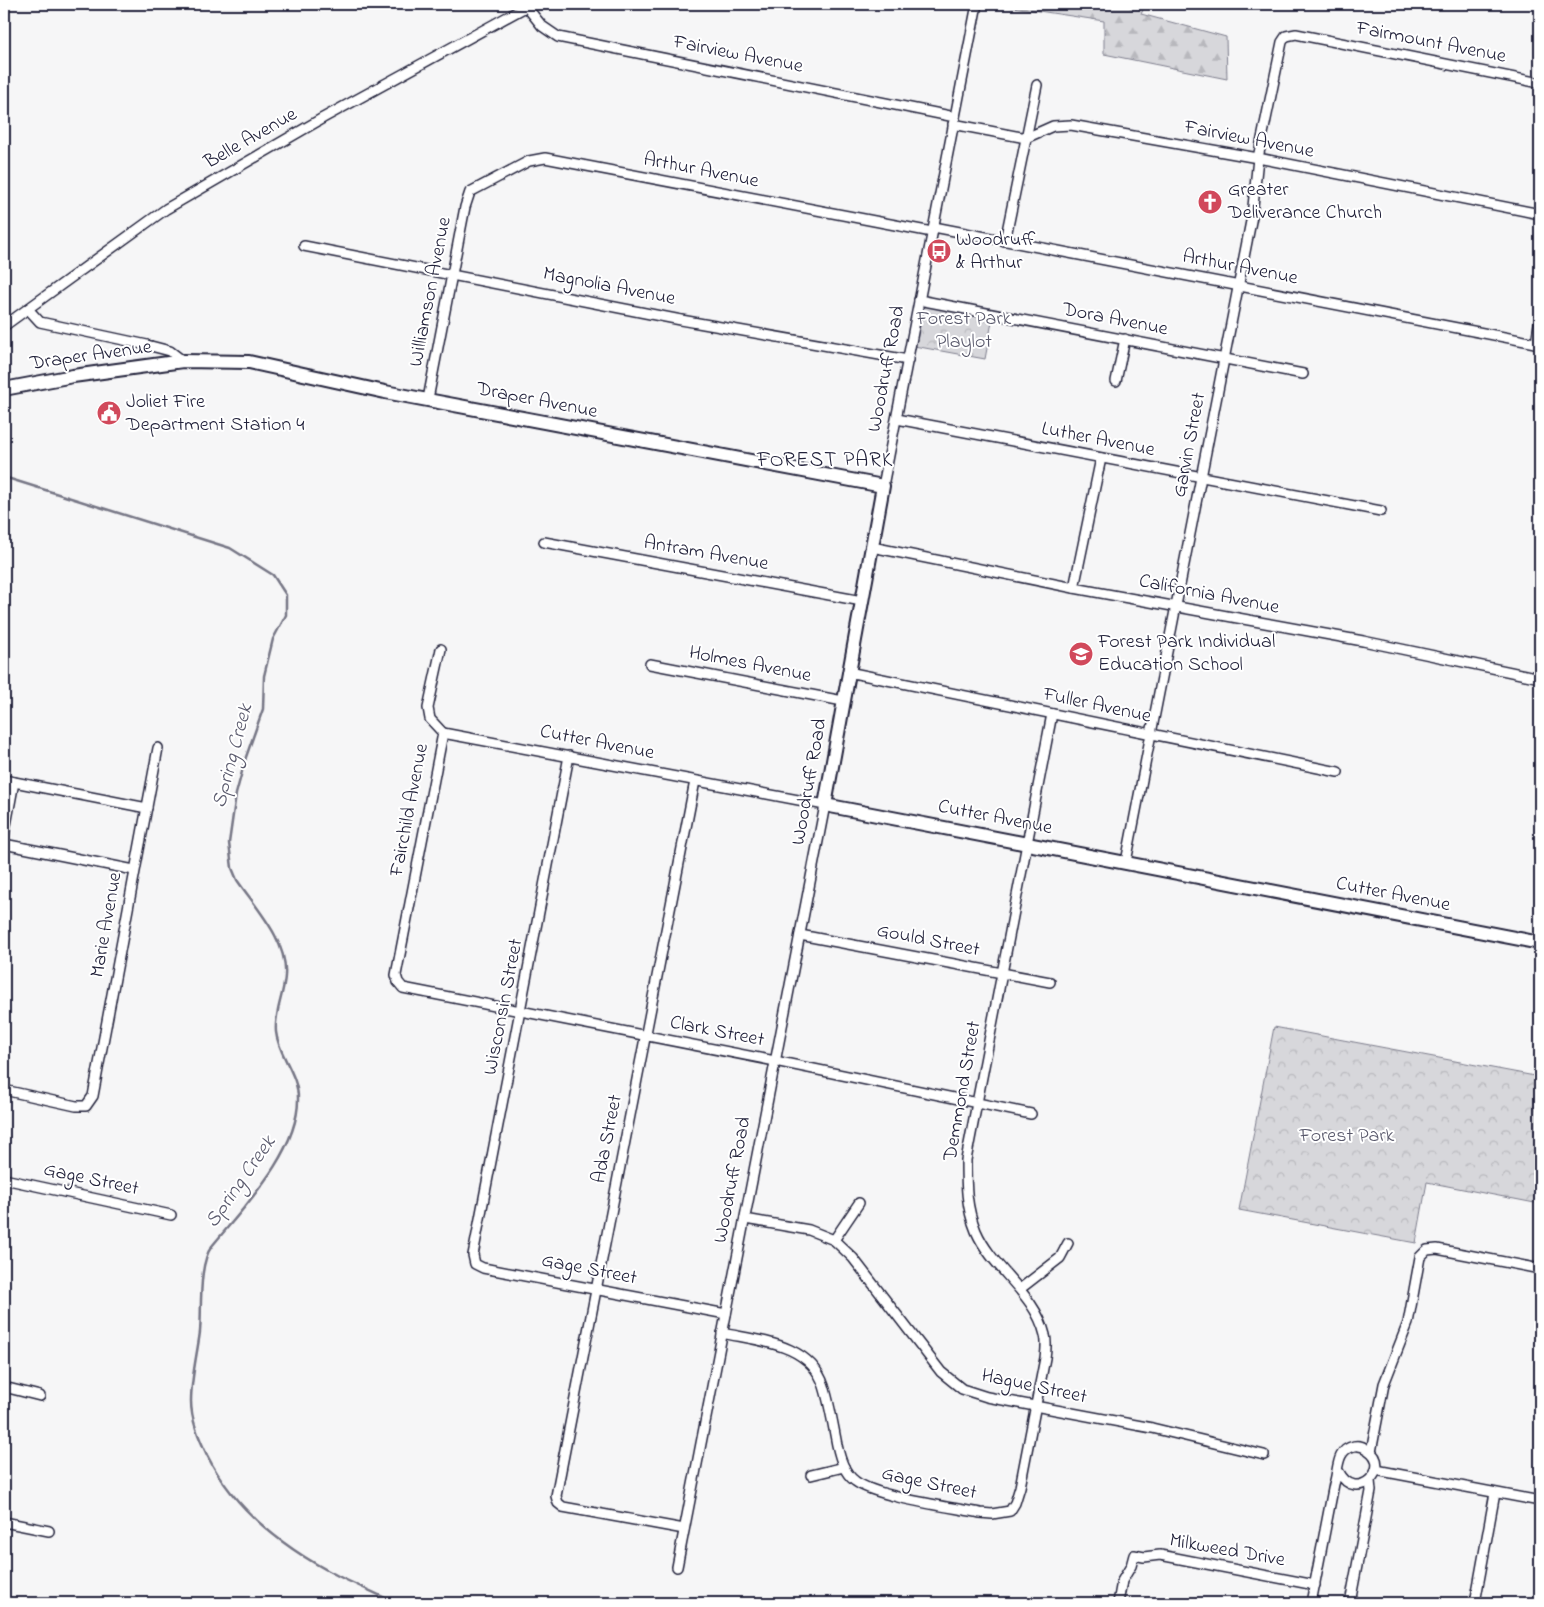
<svg xmlns="http://www.w3.org/2000/svg" width="1544" height="1607" viewBox="0 0 1544 1607" font-family="'Indie Flower',sans-serif">
<style>
.forest{fill:url(#forest-firs);stroke:#7c7c8b}
.park{fill:url(#park-crowns);stroke:#7c7c8b}
.lines{fill:none;stroke-linecap:round;stroke-linejoin:round}
.stream{stroke:#767685;stroke-width:2.5}
.street-casing{stroke:#22223b;stroke-width:12}
.secondary-casing{stroke:#22223b;stroke-width:16}
.street{stroke:#fff;stroke-width:9}
.secondary{stroke:#fff;stroke-width:12}
.labels{text-anchor:middle;dominant-baseline:central;stroke-width:4;stroke-linejoin:round;paint-order:stroke}
.street-label{font-size:20px;fill:#22223b;stroke:#fff}
.poi-label{font-size:20px;fill:#22223b;stroke:#fff;text-anchor:start}
.park-label{font-size:20px;fill:#58586b;stroke:#fff}
.neighbourhood-label{font-size:21px;letter-spacing:1px;fill:#22223b;stroke:#fff}
.water-label{font-size:21px;font-style:italic;fill:#5a5a6d;stroke:#fff}
</style>
<defs>
<pattern id="forest-firs" width="22" height="20" patternUnits="userSpaceOnUse" patternTransform="scale(1.25)"><rect width="22" height="20" fill="#d7d7db"/><path d="M5 1l3.5 6h-7zM16 11l3.5 6h-7z" fill="#b8b8bd"/></pattern>
<pattern id="park-crowns" width="20" height="18" patternUnits="userSpaceOnUse" patternTransform="scale(1.25)"><rect width="20" height="18" fill="#d7d7db"/><path d="M2 6a3 3 0 1 1 6 0M12 15a3 3 0 1 1 6 0" fill="none" stroke="#b8b8bd"/></pattern>
</defs>
<rect width="100%" height="100%" fill="#f6f6f7"/>
<filter id="ink" filterUnits="userSpaceOnUse"><feTurbulence type="fractalNoise" baseFrequency=".02" numOctaves="2"/><feDisplacementMap in="SourceGraphic" scale="10" xChannelSelector="R" yChannelSelector="G"/><feConvolveMatrix kernelMatrix="1 2 1 2 8 2 1 2 1" color-interpolation-filters="sRGB"/></filter>
<g filter="url(#ink)">
<path class="forest" d="M993,4h153l-5,10 85,23 1,42 -123,-25v-33z"/>
<g class="park">
<path d="M923,298l71,13 -9,48 -71,-13z"/>
<path d="M1274,1027l266,50v127l-113,-22 -11,61 -177,-33z"/>
</g>
<g class="lines">
<path class="stream" d="M4,477l226,71 43,27 13,20v20l-13,24 -9,37 -1,33 -17,48 -10,37 -7,49 3,25 5,12c19,28 51,61 48,96 -1,18 -11,37 -9,56 2,22 22,42 22,66 1,53 -54,109 -86,148 -14,18 -10,63 -12,86 -3,23 -9,47 -9,69 0,19 8,37 16,54 28,56 78,94 133,122 18,9 37,16 55,26"/>
<defs>
<g id="street">
<path d="M526,6l16,20 16,11 397,80"/>
<path d="M953,124l73,14 27,-12 18,-1 187,33 282,56"/>
<path d="M934,227l606,117"/>
<path d="M1005,241l32,-156"/>
<path d="M304,246l377,74 227,40"/>
<path d="M919,300l384,74"/>
<path d="M29,310l11,12 107,23 23,6 13,10"/>
<path d="M4,326l162,-117 157,-91 208,-114"/>
<path d="M1536,343l4,-25"/>
<path d="M1116,381l9,-42"/>
<path d="M428,399l37,-192 5,-15 59,-31 16,-3 387,74"/>
<path d="M897,419l484,92"/>
<path d="M883,486l94,-482"/>
<path d="M544,542l318,59"/>
<path d="M872,547l202,41 289,53 177,37"/>
<path d="M1074,588l27,-130"/>
<path d="M441,649l-13,59 2,11 13,14 -47,242 2,7 5,6 372,73 256,53"/>
<path d="M650,664l193,37"/>
<path d="M848,672l490,100"/>
<path d="M443,733l382,72 -148,762"/>
<path d="M569,756l-96,499 2,9 8,4 243,46"/>
<path d="M4,780l143,28"/>
<path d="M4,836l10,-54"/>
<path d="M4,844l130,26"/>
<path d="M1126,862l126,-646 6,-58 24,-116 4,-6 10,-2 244,49"/>
<path d="M800,935l250,47"/>
<path d="M4,1090l72,16h10l7,-10 65,-348"/>
<path d="M4,1179l167,36"/>
<path d="M745,1219l64,11 25,10 19,18 88,114 21,17 25,8 165,31 112,27"/>
<path d="M834,1240l25,-37"/>
<path d="M1020,1289l40,-31 8,-15"/>
<path d="M722,1333c37,8 88,10 102,53 6,19 9,39 13,59 3,13 7,28 18,36 21,16 96,26 125,32l12,1 18,-3 5,-8 5,-16 25,-129c1,-7 2,-16 0,-23 -10,-42 -52,-65 -69,-104 -10,-24 -10,-46 -10,-71l86,-446"/>
<path d="M4,1387l36,9"/>
<path d="M1371,1452l13,-68 24,-61 12,-66 7,-7 10,-1 103,20"/>
<path d="M1376,1470l164,31"/>
<path d="M811,1475l33,-8"/>
<path d="M4,1522l45,9"/>
<path d="M684,1529l-121,-22 -5,-4 -2,-7 139,-715"/>
<path d="M1118,1603l4,-22 9,-15 3,-11 10,2 16,-2 155,30"/>
<path d="M1311,1603l23,-119c5,-13 1,-34 20,-38 5,-1 10,1 14,4 26,17 -12,55 -29,22"/>
<path d="M1350,1603l21,-112 -1,-10"/>
<path d="M1475,1603l20,-110"/>
</g>
<path id="secondary" d="M4,389l69,-13 110,-15 66,1 136,30 498,94 -58,319 715,138"/>
</defs>
<use href="#street" class="street-casing"/>
<use href="#secondary" class="secondary-casing"/>
<use href="#street" class="street"/>
<use href="#secondary" class="secondary"/>
</g>
</g>
<defs>
<symbol id="church-disc" viewBox="-11 -11 22 22"><circle r="9.5" fill="#d1495b" stroke="#fff"/><path d="M-1.2-6h2.4v3.5h3.3v2.4h-3.3V6h-2.4V-.1h-3.3v-2.4h3.3Z" fill="#fff"/></symbol>
<symbol id="bus-disc" viewBox="-11 -11 22 22"><circle r="9.5" fill="#d1495b" stroke="#fff"/><path d="M-5-6H5V4H4V6H2V4H-2V6H-4V4H-5ZM-3.5-4V0h7V-4ZM-3.5 1.2v1.5H-2V1.2ZM2 1.2v1.5H3.5V1.2Z" fill="#fff"/></symbol>
<symbol id="civic-disc" viewBox="-11 -11 22 22"><circle r="9.5" fill="#d1495b" stroke="#fff"/><path d="M-.6-6.5H3V-4.5H.6V-3L4-1V1h2V6H-6V1h2V-1L-.6-3ZM-1.2 2.5V6h2.4V2.5Z" fill="#fff"/></symbol>
<symbol id="school-disc" viewBox="-11 -11 22 22"><circle r="9.5" fill="#d1495b" stroke="#fff"/><path d="M0-5L7-2L0 1L-7-2ZM-4 1L0 2.5L4 1V4Q0 6-4 4Z" fill="#fff"/></symbol>
</defs>
<g fill-rule="evenodd">
<use href="#church-disc" x="1196" y="188" width="28" height="28"/>
<use href="#bus-disc" x="925" y="237" width="28" height="28"/>
<use href="#civic-disc" x="95" y="399" width="28" height="28"/>
<use href="#school-disc" x="1067" y="640" width="28" height="28"/>
</g>
<g class="labels">
<g class="street-label">
<text transform="translate(1431 43) rotate(11)">Fairmount Avenue</text>
<text transform="translate(738 55) rotate(11)">Fairview Avenue</text>
<text transform="translate(251 139) rotate(-30)">Belle Avenue</text>
<text transform="translate(1249 140) rotate(11)">Fairview Avenue</text>
<text transform="translate(701 171) rotate(11)">Arthur Avenue</text>
<text transform="translate(1240 268) rotate(11)">Arthur Avenue</text>
<text transform="translate(609 287) rotate(11)">Magnolia Avenue</text>
<text transform="translate(431 292) rotate(-79)">Williamson Avenue</text>
<text transform="translate(1115 320) rotate(11)">Dora Avenue</text>
<text transform="translate(91 356) rotate(-8)">Draper Avenue</text>
<text transform="translate(887 369) rotate(-79)">Woodruff Road</text>
<text transform="translate(537 401) rotate(11)">Draper Avenue</text>
<text transform="translate(1098 440) rotate(11)">Luther Avenue</text>
<text transform="translate(1190 445) rotate(-79)">Garvin Street</text>
<text transform="translate(706 554) rotate(10)">Antram Avenue</text>
<text transform="translate(1209 595) rotate(11)">California Avenue</text>
<text transform="translate(750 665) rotate(11)">Holmes Avenue</text>
<text transform="translate(1097 706) rotate(12)">Fuller Avenue</text>
<text transform="translate(597 743) rotate(11)">Cutter Avenue</text>
<text transform="translate(810 782) rotate(-80)">Woodruff Road</text>
<text transform="translate(410 810) rotate(-79)">Fairchild Avenue</text>
<text transform="translate(995 818) rotate(11)">Cutter Avenue</text>
<text transform="translate(1393 895) rotate(11)">Cutter Avenue</text>
<text transform="translate(107 925) rotate(-80)">Marie Avenue</text>
<text transform="translate(928 941) rotate(11)">Gould Street</text>
<text transform="translate(504 1007) rotate(-79)">Wisconsin Street</text>
<text transform="translate(717 1032) rotate(11)">Clark Street</text>
<text transform="translate(963 1091) rotate(-80)">Demmond Street</text>
<text transform="translate(608 1139) rotate(-79)">Ada Street</text>
<text transform="translate(91 1180) rotate(12)">Gage Street</text>
<text transform="translate(733 1180) rotate(-79)">Woodruff Road</text>
<text transform="translate(589 1270) rotate(11)">Gage Street</text>
<text transform="translate(1034 1387) rotate(12)">Hague Street</text>
<text transform="translate(929 1484) rotate(12)">Gage Street</text>
<text transform="translate(1227 1551) rotate(10)">Milkweed Drive</text>
</g>
<g class="poi-label">
<text x="1228" y="190">Greater<tspan x="1228" dy="23">Deliverance Church</tspan></text>
<text x="956" y="240">Woodruff<tspan x="956" dy="23">&amp; Arthur</tspan></text>
<text x="126" y="402">Joliet Fire<tspan x="126" dy="23">Department Station 4</tspan></text>
<text x="1098" y="642">Forest Park Individual<tspan x="1098" dy="23">Education School</tspan></text>
</g>
<g class="park-label">
<text x="964" y="319">Forest Park<tspan x="964" dy="23">Playlot</tspan></text>
<text x="1347" y="1136">Forest Park</text>
</g>
<g class="neighbourhood-label">
<text x="825" y="461">FOREST PARK</text>
</g>
<g class="water-label">
<text transform="translate(233 756) rotate(-75)">Spring Creek</text>
<text transform="translate(241 1182) rotate(-55)">Spring Creek</text>
</g>
</g>
<rect width="1544" height="1607" fill="none" stroke="#fff" stroke-width="20"/>
<rect x="10" y="10" width="1524" height="1587" fill="none" stroke="#22223b" stroke-width="2" filter="url(#ink)"/>
</svg>
